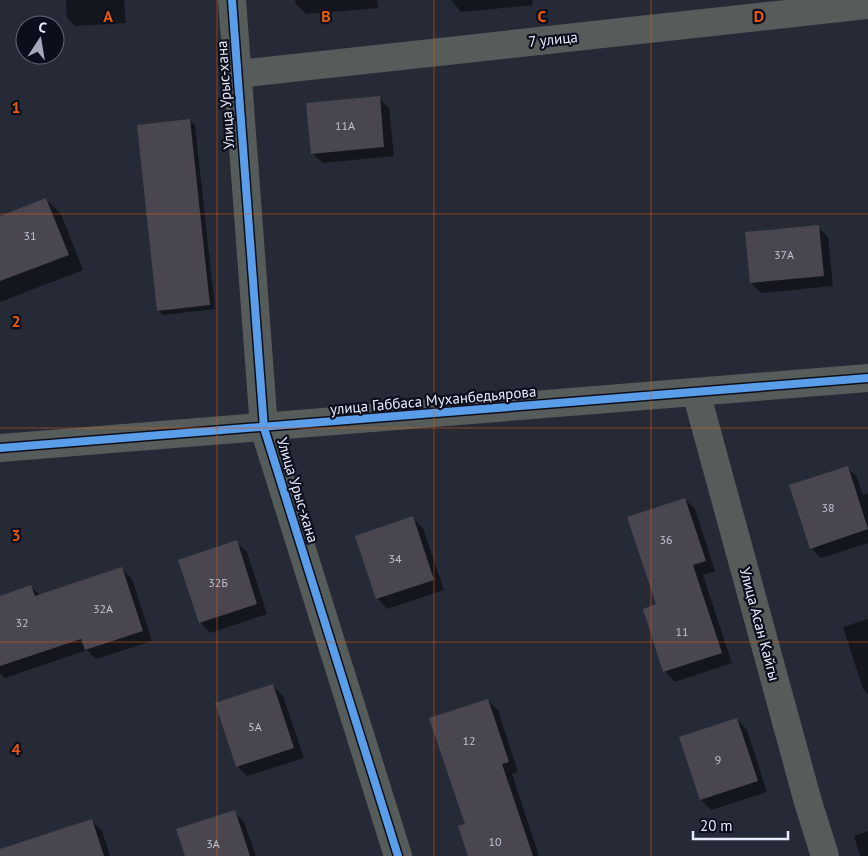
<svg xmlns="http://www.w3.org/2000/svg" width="868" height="856" viewBox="0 0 868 856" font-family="'PT Sans',sans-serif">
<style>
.shadow{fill:#0007}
.building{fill:#494650}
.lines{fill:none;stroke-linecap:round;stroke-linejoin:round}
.street{stroke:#555c59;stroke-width:28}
.cycleway-casing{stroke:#0c0f1b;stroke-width:11}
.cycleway{stroke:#5a9eea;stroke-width:8}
.grid{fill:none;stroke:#e8590c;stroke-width:1;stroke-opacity:0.55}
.labels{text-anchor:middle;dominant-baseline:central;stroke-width:4.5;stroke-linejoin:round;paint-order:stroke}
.number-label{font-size:12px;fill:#c0c3d2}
.street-label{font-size:15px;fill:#e7edfe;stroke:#0c0f1b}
.grid-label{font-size:16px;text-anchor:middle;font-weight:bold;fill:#e8590c;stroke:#0c0f1b;stroke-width:4.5;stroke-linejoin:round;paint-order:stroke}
</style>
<rect width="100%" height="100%" fill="#262a37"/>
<g class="shadow">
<path d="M66,0h58l2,23 -51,3 -8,-8z"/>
<path d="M295,0h82l1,8 -72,6 -10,-10z"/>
<path d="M451,0h81l1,5 -72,7z"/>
<path d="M379,98l10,10 5,48 -71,7 -11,-10z"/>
<path d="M190,120l5,5 20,184 -52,6 -5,-5z"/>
<path d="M46,199l15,15 22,56 -83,32v-85z"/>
<path d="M818,227l10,10 5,49 -72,7 -10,-10z"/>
<path d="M847,467l10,10 6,18 5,-2v50l-47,15 -10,-10z"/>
<path d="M685,499l10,10 20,62 -12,4 29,88 -57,19 -10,-11 -8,-66z"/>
<path d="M413,518l10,10 21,62 -57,19 -10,-11z"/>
<path d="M236,542l11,10 20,62 -57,19 -10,-11z"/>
<path d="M122,569l10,10 20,62 -56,18 -9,-9 -82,28 -5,-5v-76l31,-10 9,8z"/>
<path d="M868,619v75l-5,-5 -20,-62z"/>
<path d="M273,686l10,10 21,62 -57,18 -10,-10z"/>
<path d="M488,700l10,10 20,62 -6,2 27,82h-70l-3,-31z"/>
<path d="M737,719l10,11 20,62 -56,18 -10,-10z"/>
<path d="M234,812l10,10 12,34h-70z"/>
<path d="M92,821l10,10 8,25h-69z"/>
<path d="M868,831v25h-8l-6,-20z"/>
</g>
<g class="building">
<path d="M380,96l4,51 -73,7 -5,-51z"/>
<path d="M190,119l20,186 -53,6 -20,-186z"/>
<path d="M46,198l23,57 -69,26v-65z"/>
<path d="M819,225l5,51 -74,7 -5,-51z"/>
<path d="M848,466l20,63 -58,20 -21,-64z"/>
<path d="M685,498l21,63 -13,4 29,88 -59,19 -20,-63 13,-5 -29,-87z"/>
<path d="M413,516l21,64 -58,19 -21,-63z"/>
<path d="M237,540l20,64 -58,19 -21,-63z"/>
<path d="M122,567l21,64 -58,19 -4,-11 -81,27v-70l31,-11 4,11z"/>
<path d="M273,684l21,64 -58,19 -21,-64z"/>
<path d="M488,699l21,63 -7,2 31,92h-65l-10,-30 7,-2 -36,-106z"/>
<path d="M737,718l21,63 -58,19 -21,-63z"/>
<path d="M235,810l15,46h-65l-9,-27z"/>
<path d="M92,819l12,37h-104v-7z"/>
</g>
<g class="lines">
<g class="street">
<path d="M232,0l32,428 134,428"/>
<path d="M238,74l630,-69"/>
<path d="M696,392l112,410 17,54"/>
<path d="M0,448l868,-70"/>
</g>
<defs>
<g id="cycleway">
<path d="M232,0l32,428 134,428"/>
<path d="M0,448l868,-70"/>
</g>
</defs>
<use href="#cycleway" class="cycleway-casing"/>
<use href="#cycleway" class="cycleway"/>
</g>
<path class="grid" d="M217,0v856M434,0v856M651,0v856M0,214h868M0,428h868M0,642h868"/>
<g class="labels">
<g class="number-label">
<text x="345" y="125">11А</text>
<text x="30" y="235">31</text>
<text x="784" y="254">37А</text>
<text x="828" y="507">38</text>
<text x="666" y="539">36</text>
<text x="395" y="558">34</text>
<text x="218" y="582">32Б</text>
<text x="103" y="608">32А</text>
<text x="22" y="622">32</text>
<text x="682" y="631">11</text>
<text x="255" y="726">5А</text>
<text x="469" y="740">12</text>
<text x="718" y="759">9</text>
<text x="495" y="841">10</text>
<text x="213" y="843">3А</text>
</g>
<g class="street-label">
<text transform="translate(553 39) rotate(-6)">7 улица</text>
<text transform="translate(225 95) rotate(-94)">Улица Урыс-хана</text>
<text transform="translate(433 400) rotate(-5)">улица Габбаса Муханбедьярова</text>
<text transform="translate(298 490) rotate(73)">Улица Урыс-хана</text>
<text transform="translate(760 624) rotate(75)">Улица Асан Кайгы</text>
</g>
</g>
<g class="grid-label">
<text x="108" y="22">A</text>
<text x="326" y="22">B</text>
<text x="542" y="22">C</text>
<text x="759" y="22">D</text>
<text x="16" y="113">1</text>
<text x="16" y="327">2</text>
<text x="16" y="541">3</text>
<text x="16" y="755">4</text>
</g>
<g transform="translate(40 40) rotate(12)"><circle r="24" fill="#0c0f1b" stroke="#646876"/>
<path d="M0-4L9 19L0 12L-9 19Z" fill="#a3a9b8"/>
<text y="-8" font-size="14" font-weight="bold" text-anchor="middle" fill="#e7edfe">С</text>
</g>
<path d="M693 831v8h95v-8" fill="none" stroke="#e7edfe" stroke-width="2.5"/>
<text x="700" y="831" font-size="15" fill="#e7edfe" stroke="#0c0f1b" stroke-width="4" paint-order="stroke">20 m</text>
</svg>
